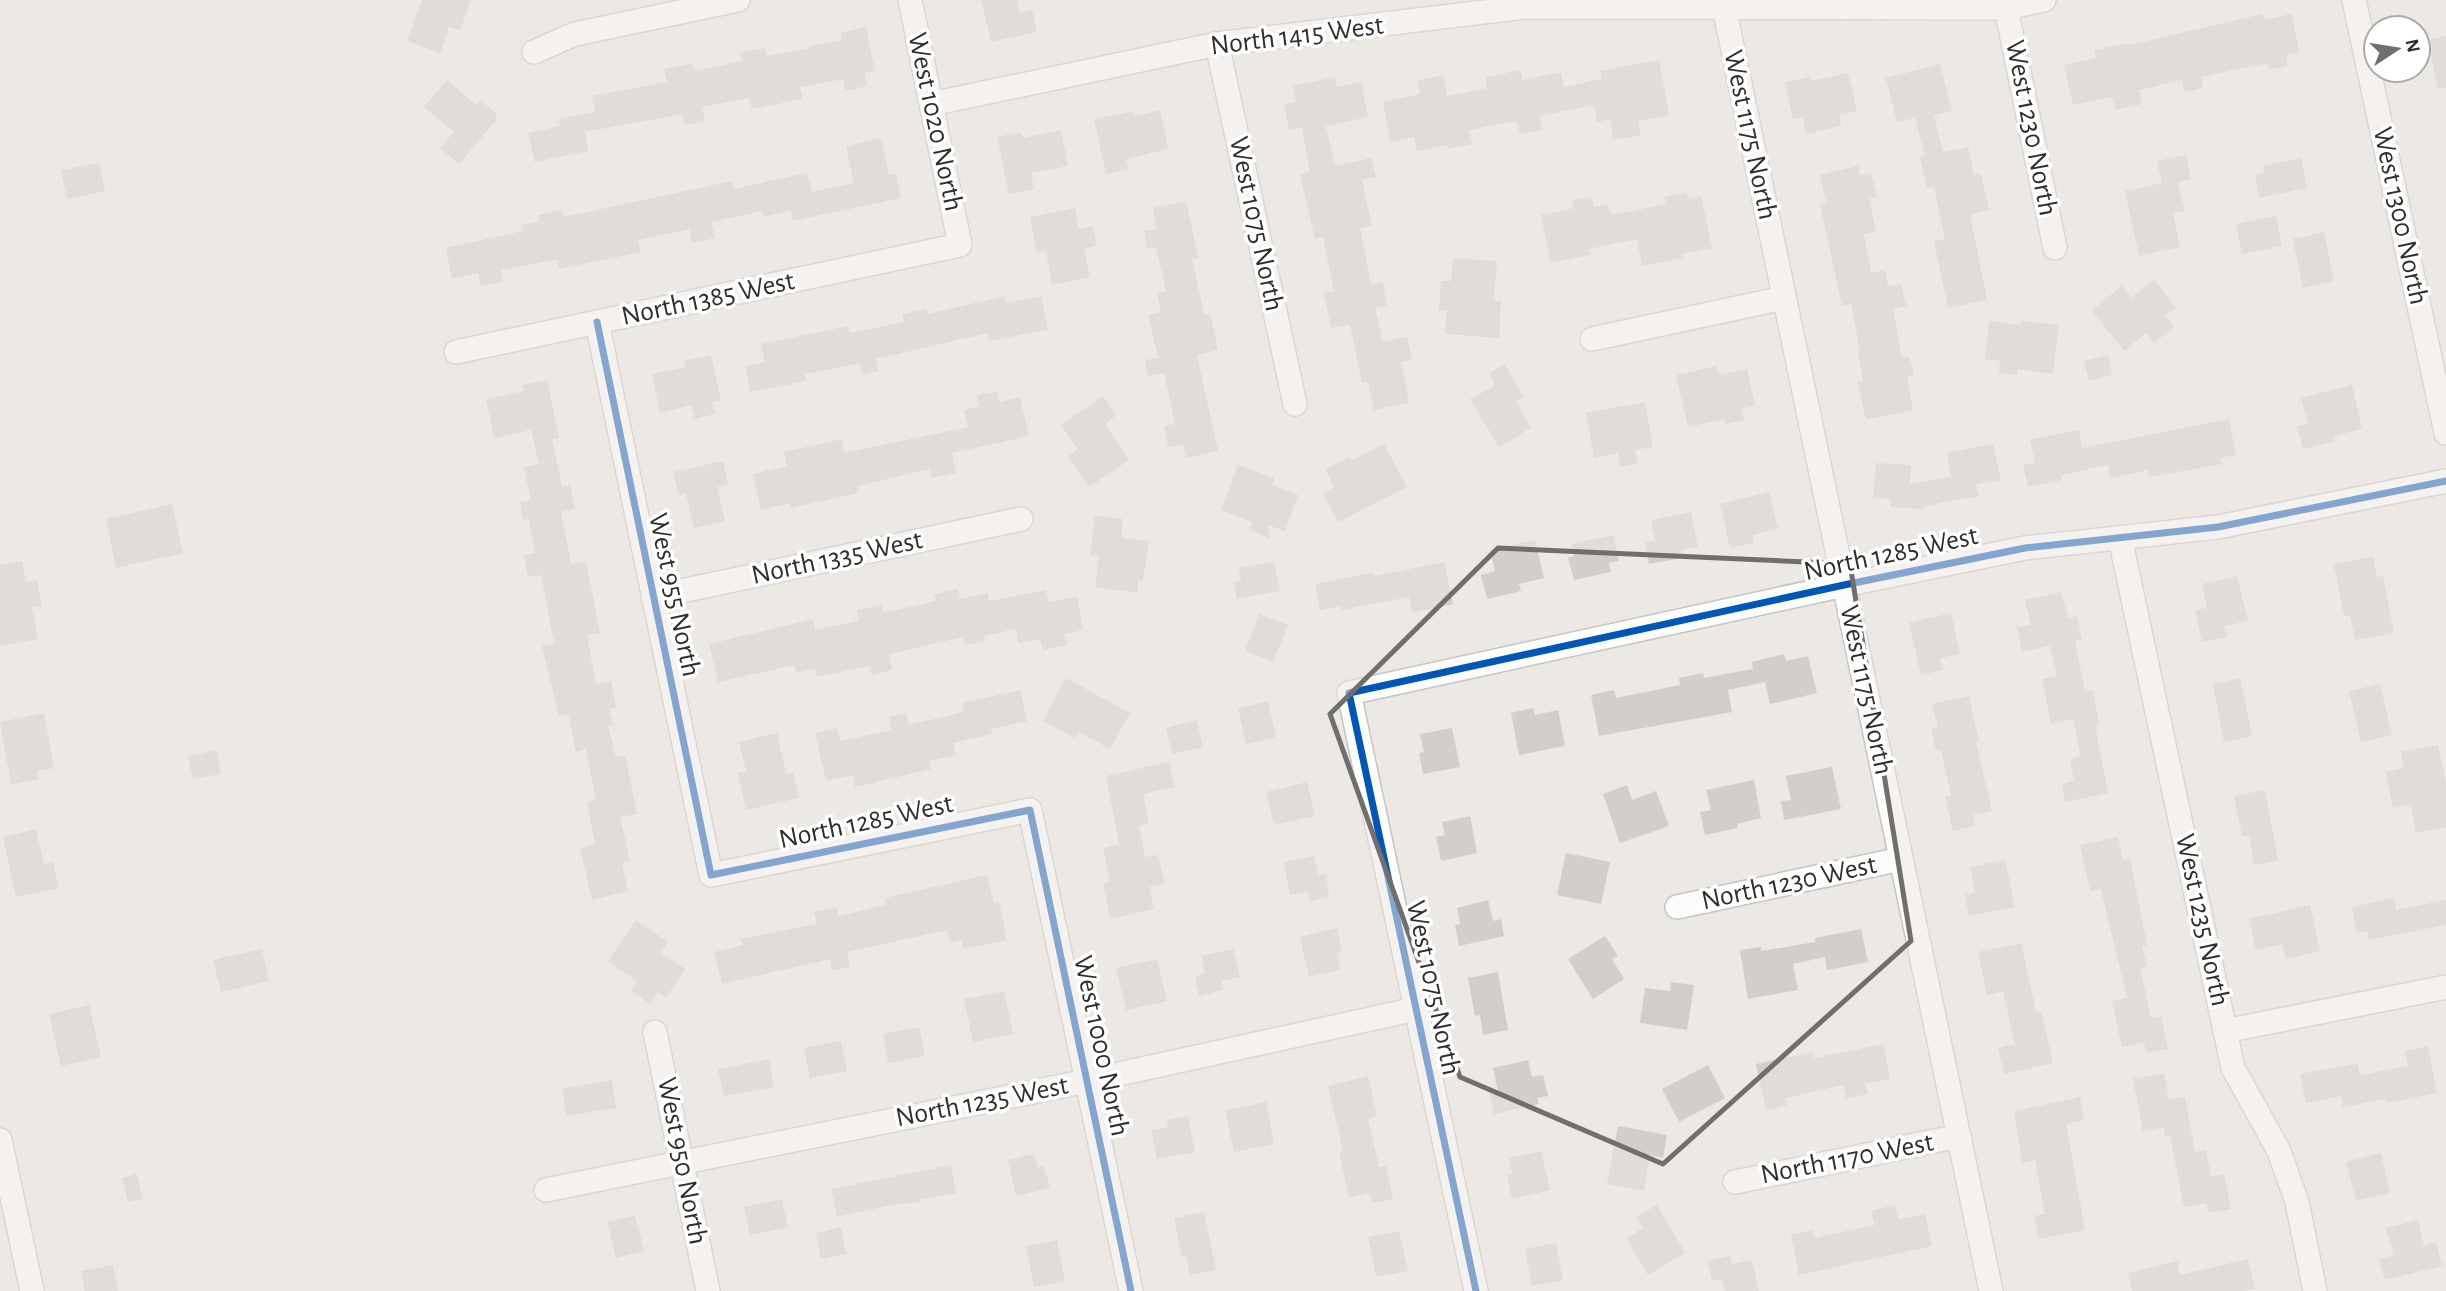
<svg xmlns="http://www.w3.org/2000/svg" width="2446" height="1291" viewBox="0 0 2446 1291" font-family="'Alegreya Sans',sans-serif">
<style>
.building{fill:#d1cecb}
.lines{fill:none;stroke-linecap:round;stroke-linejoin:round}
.minor-casing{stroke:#c5c4c5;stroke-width:26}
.minor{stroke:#fcfcfb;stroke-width:23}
.cycleway-casing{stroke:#fff;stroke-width:11}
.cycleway{stroke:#0057b8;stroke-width:7}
.marked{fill:none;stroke:#706f6e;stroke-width:5;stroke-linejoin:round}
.labels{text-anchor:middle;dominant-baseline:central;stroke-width:7;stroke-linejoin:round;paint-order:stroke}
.street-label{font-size:28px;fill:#2e2e2e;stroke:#fff}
</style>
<rect width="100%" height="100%" fill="#ece8e4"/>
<g class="building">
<path d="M422,0h49l-11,31 -11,-4 -9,26 -33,-12z"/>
<path d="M981,0h36l3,13 12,-3 5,22 -46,10z"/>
<path d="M2262,14l2,6 28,-6 7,38 -13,3 2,11 -19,4 -1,-7 -67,14 2,11 -18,4 -3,-12 -43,10 3,14 -27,6 -3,-13 -39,8 -9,-40 32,-7 -2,-8 35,-7v2z"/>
<path d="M866,27l9,44 -10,2 2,13 -22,5 -2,-12 -43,8 3,12 -51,10 -3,-11 -47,9 3,14 -20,4 -3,-11 -97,18 3,19 -53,11 -7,-29 32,-7 -1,-7 36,-7 -3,-16 75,-14 -3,-13 29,-6 1,8 48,-10 -2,-8 25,-5 2,8 42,-8v-2l33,-6 -1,-7z"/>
<path d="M2446,36v52l-8,1 -10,-49z"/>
<path d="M1659,60l10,55 -31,6 3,14 -28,5 -3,-21 -13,3 -3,-17 -54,11 2,14 -22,4 -3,-13 -48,9 3,14 -24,5 -1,-4 -30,6 -3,-14 -23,5 -8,-40 37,-8 -3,-13 26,-6 4,21 40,-8 -2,-11 36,-7 1,10 39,-8 3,15 38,-8 -2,-8z"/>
<path d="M1940,64l12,47 -18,4 9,37 25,-5 6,28 7,-1 8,36 -19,5 17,85 -39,8 -14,-67 11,-2 -11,-52 -7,1 -7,-31 5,-1 -10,-38 -18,4 -11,-44z"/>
<path d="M1848,73l9,38 -18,4 2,11 -35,8 -3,-17 -10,2 -8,-37 25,-5 1,4z"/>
<path d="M1335,77l2,10 24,-5 7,35 -42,9 9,40 36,-8 5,19 -14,3 10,46 -12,2 11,57 12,-3 4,24 -12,2 8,34 24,-5 5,23 -11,2 8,41 -35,7 -6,-28 -6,1 -12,-59 -19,4 -7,-35 10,-2 -11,-54 -8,2 -15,-65 10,-2 -8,-45 -13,3 -5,-25 12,-3 -3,-16z"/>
<path d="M447,80l29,25 4,-5 16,13v7l-37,44 -19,-16 14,-16 -30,-25z"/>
<path d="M1160,110l8,39 -42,10 3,10 -23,5 -12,-55 39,-8 1,5z"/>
<path d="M1061,130l7,36 -37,7 3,16 -25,5 -12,-57 25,-5 1,6z"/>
<path d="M881,138l8,37 7,-1 5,24 -108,23 -2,-11 -28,7 -1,-6 -51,11 4,16 -23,5 -3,-14 -51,11 3,12 -82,17 -1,-10 -57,11 2,12 -22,4 -3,-13 -26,6 -6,-31 77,-17 -1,-6 17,-3 -1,-7 24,-5 2,7 168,-36 2,8 73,-16 5,19 42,-9 -8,-37z"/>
<path d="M2186,155l5,24 -13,3 7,29 -12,2 7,34 -41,9 -14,-65 37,-8 -5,-22z"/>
<path d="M2301,158l6,30 -48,10 -4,-23 9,-2 -1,-7z"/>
<path d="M99,163l6,28 -38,8 -6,-29z"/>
<path d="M1858,166l2,9 11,-2 6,24 -8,2 7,32 -12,3 7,39 14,-3 3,16 13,-2 5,22 -13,3 9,49 8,-1 4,18 -7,1 6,34 -47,10 -8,-38 5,-1 -5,-29 2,-1 -9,-47 -9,2 -22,-102 6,-1 -6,-28z"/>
<path d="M1687,192l1,7 13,-3 11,52 -31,6 1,4 -40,8 -5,-27 -48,10 1,6 -39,8 -10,-48 33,-7 -2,-7 20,-4 2,10 14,-3 3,11 55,-11 -2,-7z"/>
<path d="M1186,201l12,57 -6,1 12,55 6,-1 8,37 -21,5 21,96 -32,7 -3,-14 -15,3 -4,-21 11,-2 -11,-51 -16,3 -3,-16 13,-2 -10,-43 13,-3 -4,-19 9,-2 -10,-44 -9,2 -3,-18 13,-2 -4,-21z"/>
<path d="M1075,208l4,21 14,-3 4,20 -13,3 6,28 -38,8 -6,-34 -9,1 -7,-35z"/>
<path d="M2276,216l6,30 -40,8 -6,-30z"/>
<path d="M2324,232l10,49 -31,7 -10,-49z"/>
<path d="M1453,258l44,3 -3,40h7l-2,37 -54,-4 2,-24h-8l2,-29h10z"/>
<path d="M2154,280l22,28 -11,8 9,11 -20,16 -8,-10 -22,18 -32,-41 30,-24 9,12z"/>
<path d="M1005,296l1,7 35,-7 7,34 -59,11 -1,-8 -112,26 2,12 -16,4 -2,-12 -55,11 1,7 -56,11 -5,-26 20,-4 -4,-18 87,-18 2,7 54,-11 -2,-8 24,-5 2,5z"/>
<path d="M1989,321l32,4v-4l38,4 -6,49 -36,-5v6l-18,-2 1,-12 -15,-2z"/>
<path d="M711,355l10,45 -9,2 3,12 -20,5 -3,-14 -32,8 -8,-39 33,-7 -1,-6z"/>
<path d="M2108,355l4,20 -23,6 -5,-20z"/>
<path d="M1505,364l18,33 -7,5 15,26 -32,19 -29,-48 25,-13 -5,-13z"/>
<path d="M1717,366l2,9 28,-6 8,37 -14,3 3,11 -18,4 -2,-5 -36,8 -12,-52z"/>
<path d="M547,380l12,58 -7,1 10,48 8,-2 5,24 -14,3 10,52 15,-3 14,72 -13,2 9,49 15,-3 5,26 -7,2 4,16 -5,1 8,31 9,-2 12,59 -17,3 10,44 -8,2 6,28 -36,9 -12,-52 15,-4 -8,-42 9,-2 -10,-51 -10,3 -8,-38 -9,2 -17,-70 12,-2 -9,-50 -4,-19 -13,2 -4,-22 11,-2 -6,-34 -6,1 -3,-18 11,-2 -7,-33 15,-3 -8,-34 -37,8 -8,-39 38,-8 -2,-6z"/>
<path d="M2352,385l10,44 -28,7 1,5 -32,8 -6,-23 11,-2 -7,-26z"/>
<path d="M997,391l2,11 21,-5 9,39 -77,17 4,20 -24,5 -2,-9 -73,17 1,7 -67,15 -1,-5 -29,7 -8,-36 34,-8 -3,-14 58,-13 2,14 124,-26 -4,-17 15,-4 -2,-11z"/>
<path d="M1103,396l13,19 -11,9 24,36 -40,27 -21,-31 10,-7 -17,-24z"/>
<path d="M1645,402l8,45 -18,3 3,13 -18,4 -2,-14 -24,5 -8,-45z"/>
<path d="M2229,419l7,36 -16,3 2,6 -73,13 -1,-7 -38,8 -2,-13 -47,10 1,5 -34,7 -5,-22 12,-2 -5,-23 49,-10 3,18z"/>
<path d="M1384,444l23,43 -69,35 -15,-29 11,-6 -9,-18 24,-12 2,4z"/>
<path d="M1993,444l8,36 -25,4 3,12 -55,10v3l-34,-2 1,-8 -18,-1 3,-35 35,2 -1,19 41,-7 -4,-24z"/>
<path d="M723,461l5,24 -11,2 8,34 -31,7 -8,-35 -7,2 -6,-23z"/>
<path d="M1238,465l37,13 -3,7 26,10 -13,36 -17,-6 2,13 -21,-8 3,-8 -31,-12z"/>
<path d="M1769,492l9,37 -26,6 2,8 -24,5 -10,-44z"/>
<path d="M172,504l11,49 -67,15 -10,-49z"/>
<path d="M1691,512l7,35 -17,3 1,8 -33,6 -4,-22 10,-2 -4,-20z"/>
<path d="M1095,515l28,4 -2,19 28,3 -6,40h-5l-1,12 -42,-6 4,-31 -9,-1z"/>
<path d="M1613,535l6,26 -10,2 2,9 -37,8 -6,-22 6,-2 -3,-12z"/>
<path d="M1535,540l9,38 -25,6 2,7 -34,8 -6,-24 14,-4 -5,-21z"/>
<path d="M2373,557l4,20 6,-1 11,57 -39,7 -5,-25 -6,1 -10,-52z"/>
<path d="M22,561l4,21 11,-2 5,26 -10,2 6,31 -38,7v-81z"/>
<path d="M1274,562l6,29 -43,8 -3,-16 7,-2 -2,-13z"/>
<path d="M1444,562l9,42 -41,9 -3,-16 -68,13v-4l-21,4 -5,-26 58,-11 1,3z"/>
<path d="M2237,576l11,45 -24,5 3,11 -25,5 -7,-32 12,-2 -5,-24z"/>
<path d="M958,589l2,10 28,-6 1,8 57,-11 3,12 28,-5 6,33 -19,4 3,11 -24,5 -3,-11 -22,4 -2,-14 -32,7 1,5 -20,4 -2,-8 -74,17 3,16 -20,5 -2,-9 -53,11 -2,-8 -19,4 -1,-8 -77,17 -9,-38 104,-25 2,11 44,-9 -2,-11 24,-5 2,8 53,-12 -2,-7z"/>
<path d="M2061,592l7,26 9,-2 5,24 -7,1 10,51 8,-2 6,34 -4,1 13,68 -43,9 -3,-18 12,-3 -4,-22 11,-3 -8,-37 -22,5 -9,-45 15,-3 -7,-30 -28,6 -5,-25 14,-2 -6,-25z"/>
<path d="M1951,613l9,41 -20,4 2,12 -21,5 -12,-52z"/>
<path d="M1259,614l29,11 -15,37 -28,-11z"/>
<path d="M1784,654l2,7 22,-5 9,37 -47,11 -5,-22 -37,8 4,22 -133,24 -8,-41 23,-5 2,8 64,-13 -1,-7 24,-5 1,5 49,-9 -1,-7z"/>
<path d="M1066,678l64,35 -20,36 -31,-17 -4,6 -32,-17z"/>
<path d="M2240,678l12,58 -28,6 -11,-58z"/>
<path d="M2380,684l12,51 -31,7 -12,-51z"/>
<path d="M1020,690l7,31 -36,8 2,5 -40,9 3,12 -27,6 2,8 -76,18 -2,-12 -27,6 -11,-48 22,-5 3,13 51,-11 -2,-13 17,-4 3,12 55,-13 -2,-9z"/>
<path d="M1969,696l10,46h-3l16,69 -19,4 2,11 -22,5 -8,-34 6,-2 -10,-45 -5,1 -5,-22 7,-2 -6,-23z"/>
<path d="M1268,701l8,36 -30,7 -8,-36z"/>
<path d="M1533,708l2,7 23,-5 7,36 -46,9 -8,-42z"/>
<path d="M44,713l10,55 -17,3 2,8 -28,6 -11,-63z"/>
<path d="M1197,720l6,27 -31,7 -6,-26z"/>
<path d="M1452,728l8,39 -37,7 -4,-21 5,-1 -4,-18z"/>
<path d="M777,733l9,41 7,-2 6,26 -53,12 -8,-37 8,-2 -7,-29z"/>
<path d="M2438,745l8,38v44l-30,6 -5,-29 -18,4 -8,-36 19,-4 -3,-16z"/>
<path d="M217,750l4,24 -28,5 -5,-23z"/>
<path d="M1169,762l6,25 -32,7 6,29 -10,3 6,31 13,-2 7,29 -16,3 5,22 -44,10 -7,-36 7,-1 -7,-34 16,-4 -13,-68z"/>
<path d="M1832,767l9,42 -57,11 -3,-19 10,-1 -5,-24z"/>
<path d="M1754,780l7,38 -24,6 1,4 -33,7 -5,-23 11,-2 -5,-20z"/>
<path d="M1307,782l8,34 -41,9 -8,-33z"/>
<path d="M1627,785l5,15 24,-9 13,35 -49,17 -17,-49z"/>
<path d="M2265,790l13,70 -24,5 -5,-30 -7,1 -8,-40z"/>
<path d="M1470,816l7,37 -36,8 -5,-24 9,-2 -3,-13z"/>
<path d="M36,829l8,35 9,-2 6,26 -43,9 -13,-60z"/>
<path d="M2118,837l5,24 7,-2 17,86 -5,2 5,19 -7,2 11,50 10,-2 7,33 -22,4 -2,-11 -22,5 -10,-46 15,-3 -26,-109 -11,2 -10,-46z"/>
<path d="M1566,853l44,9 -9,42 -44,-9z"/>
<path d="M1314,856l4,19 8,-1 3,23 -19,4 -2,-10 -18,4 -6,-33z"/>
<path d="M2005,860l10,47 -46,9 -4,-21 10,-2 -5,-26z"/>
<path d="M987,875l7,29 5,-2 8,38 -44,9 -2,-9 -11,3 -3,-13 -100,22 3,15 -18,3 -2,-11 -108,25 -8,-32 29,-7 -2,-6 76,-15 -3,-12 23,-5 2,9 47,-11 -1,-7z"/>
<path d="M2394,898l2,12 50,-10v25l-77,15 -2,-9 -10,2 -5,-26z"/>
<path d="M1488,900l5,21 8,-2 3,17 -45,10 -4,-21 5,-1 -3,-16z"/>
<path d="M2310,905l10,46 -34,8 -4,-15 -26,6 -7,-31z"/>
<path d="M636,920l32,22 -7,11 24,16 -19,29 -8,-6 -8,12 -19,-13 6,-10 -29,-20z"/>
<path d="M1337,928l5,24 -5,2 3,16 -31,7 -9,-40z"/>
<path d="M1861,929l7,33 -41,8 -2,-13 -32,7 5,26 -50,9 -8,-49 21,-3v4l54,-9v-4z"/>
<path d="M1605,936l13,20 -6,3 12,20 -31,20 -25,-40z"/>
<path d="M2021,943l15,69 5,-1 12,52 -49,11 -6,-26 17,-4 -12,-53 -16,4 -9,-43z"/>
<path d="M262,949l7,32 -48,11 -8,-32z"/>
<path d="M1233,949l7,28 -19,4 2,9 -24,6 -4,-20 10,-2 -4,-18z"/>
<path d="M1157,959l10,42 -41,9 -10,-42z"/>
<path d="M1498,972l10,58 -25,5 -3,-20 -5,1 -7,-38z"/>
<path d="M1671,982l23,3 -7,45 -47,-7 5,-35 25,3z"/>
<path d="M1004,991l9,43 -40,8 -9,-43z"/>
<path d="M89,1005l12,52 -40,9 -12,-52z"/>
<path d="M919,1027l6,29 -37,7 -5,-29z"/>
<path d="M841,1041l6,30 -37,7 -6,-30z"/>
<path d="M1883,1044l7,35 -25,5 3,10 -22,4 -3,-13 -57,13 1,7 -21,5 -10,-46 57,-12 1,6z"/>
<path d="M2428,1046l9,47 -50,10 -1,-4 -43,8 -2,-11 -35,7 -6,-29 57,-11 3,12 48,-9 -3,-15z"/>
<path d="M769,1059l5,28 -50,9 -6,-27z"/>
<path d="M1528,1060l4,17 11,-2 5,21 -11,2 2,6 -45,10 -5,-21 9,-2 -5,-23z"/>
<path d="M1708,1065l17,33 -46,24 -17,-33z"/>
<path d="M2164,1073l5,27 16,-3 10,55 11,-2 5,27 13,-3 7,35 -23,4 -2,-10 -22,4 -14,-72 -5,1 -1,-9 -21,4 -10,-52z"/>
<path d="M1368,1076l9,40 -9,3 11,48 7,-1 7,33 -21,4 -2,-10 -21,5 -10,-46 4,-1 -15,-65z"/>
<path d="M612,1080l4,28 -50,8 -4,-27z"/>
<path d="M2080,1097l4,23 -18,4 19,106 -46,9 -5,-23 11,-2 -10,-54 -13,3 -8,-52z"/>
<path d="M1266,1102l8,42 -40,8 -9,-42z"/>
<path d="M1188,1116l7,36 -38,7 -6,-29 17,-3 -1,-7z"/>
<path d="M1618,1126l49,9 -4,23 -13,-3 -6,36 -37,-7z"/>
<path d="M1541,1151l9,39 -38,9 -5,-24 5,-1 -3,-16z"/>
<path d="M2381,1153l9,40 -34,8 -10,-39z"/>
<path d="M1034,1154l4,14 6,-2 6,22 -34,8 -8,-36z"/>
<path d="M951,1165l5,28 -36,7 1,2 -30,3 -54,12 -6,-28z"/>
<path d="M137,1174l6,25 -15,3 -6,-24z"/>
<path d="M782,1199l6,28 -38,8 -6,-28z"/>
<path d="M1657,1205l28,48 -37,22 -22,-37 17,-10 -7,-11z"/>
<path d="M1895,1205l3,15 27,-6 7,32 -133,29 -8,-40 22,-5 1,8 61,-13 -4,-14z"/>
<path d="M1204,1212l12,58 -26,5 -4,-19 -4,1 -8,-39z"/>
<path d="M635,1215l9,36 -28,7 -9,-36z"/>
<path d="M2418,1220l6,26 12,-4 6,24 -57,14 -6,-21 15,-4 -8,-27z"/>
<path d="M841,1227l5,27 -25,5 -5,-26z"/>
<path d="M1399,1231l9,40 -32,6 -8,-40z"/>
<path d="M1057,1240l8,41 -31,6 -8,-41z"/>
<path d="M1556,1243l7,37 -31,6 -7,-37z"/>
<path d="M1730,1256l2,8 20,-4 7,31h-34l-3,-12 -10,2 -4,-20z"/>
<path d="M2248,1259l7,30 -11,2h-112l-4,-18 49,-12 3,14z"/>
<path d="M113,1265l5,26h-33l-4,-20z"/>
</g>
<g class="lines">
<defs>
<g id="minor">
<path d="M2354,0l92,433"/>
<path d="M1724,7l267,1284"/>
<path d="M2006,8l49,240"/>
<path d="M1217,44l78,360"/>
<path d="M534,52l41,-18 163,-34"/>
<path d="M931,104l286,-60 309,-37 480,1 38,-8"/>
<path d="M597,322l114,553 319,-65 101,481"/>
<path d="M1592,339l192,-41"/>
<path d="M456,352l504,-107 -50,-245"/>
<path d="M2120,538l113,530 46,83 18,51 18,89"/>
<path d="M653,597l368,-78"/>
<path d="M1677,907l224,-48"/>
<path d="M2225,1031l221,-44"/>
<path d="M655,1032l53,259"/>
<path d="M0,1140l32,151"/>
<path d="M1735,1182l224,-46"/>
<path d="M546,1190l541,-109 329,-72"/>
<path d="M1476,1291l-127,-598 495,-108 181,-37 193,-21 228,-46"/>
</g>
</defs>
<use href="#minor" class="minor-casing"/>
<use href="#minor" class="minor"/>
<defs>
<g id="cycleway">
<path d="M597,322l114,553 319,-65 101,481"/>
<path d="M1476,1291l-127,-598 495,-108 181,-37 193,-21 228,-46"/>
</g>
</defs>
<use href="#cycleway" class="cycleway-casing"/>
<use href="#cycleway" class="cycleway"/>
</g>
<path d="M0 0H2446V1291H0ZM1498,548l352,16 61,377 -248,223 -203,-87 -130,-363z" fill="#ece8e4" fill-opacity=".55" fill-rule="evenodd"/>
<path class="marked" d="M1498,548l352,16 61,377 -248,223 -203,-87 -130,-363z"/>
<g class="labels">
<g class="street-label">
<text transform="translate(1297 36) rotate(-7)">North 1415 West</text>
<text transform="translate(935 122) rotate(78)">West 1020 North</text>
<text transform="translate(2031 128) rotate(79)">West 1230 North</text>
<text transform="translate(1750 135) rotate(78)">West 1175 North</text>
<text transform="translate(2400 216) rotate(78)">West 1300 North</text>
<text transform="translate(1256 224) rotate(78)">West 1075 North</text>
<text transform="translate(708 299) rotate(-12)">North 1385 West</text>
<text transform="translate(1891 554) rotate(-12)">North 1285 West</text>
<text transform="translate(837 558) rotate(-12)">North 1335 West</text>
<text transform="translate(674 595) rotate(78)">West 955 North</text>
<text transform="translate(1866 690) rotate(78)">West 1175 North</text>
<text transform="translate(866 822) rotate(-12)">North 1285 West</text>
<text transform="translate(1789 883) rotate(-12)">North 1230 West</text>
<text transform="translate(2202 920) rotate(78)">West 1235 North</text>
<text transform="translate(1433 988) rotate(78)">West 1075 North</text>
<text transform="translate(1101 1046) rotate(78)">West 1000 North</text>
<text transform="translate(982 1102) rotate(-11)">North 1235 West</text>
<text transform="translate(1847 1159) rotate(-11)">North 1170 West</text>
<text transform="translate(682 1161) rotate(79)">West 950 North</text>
</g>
</g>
<g transform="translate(2397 49) rotate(78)"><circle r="33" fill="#ffffff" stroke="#ababab" stroke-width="2"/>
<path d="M0-5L12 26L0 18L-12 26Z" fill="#706f6e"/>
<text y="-10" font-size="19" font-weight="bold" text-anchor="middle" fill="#2e2e2e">N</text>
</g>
</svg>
